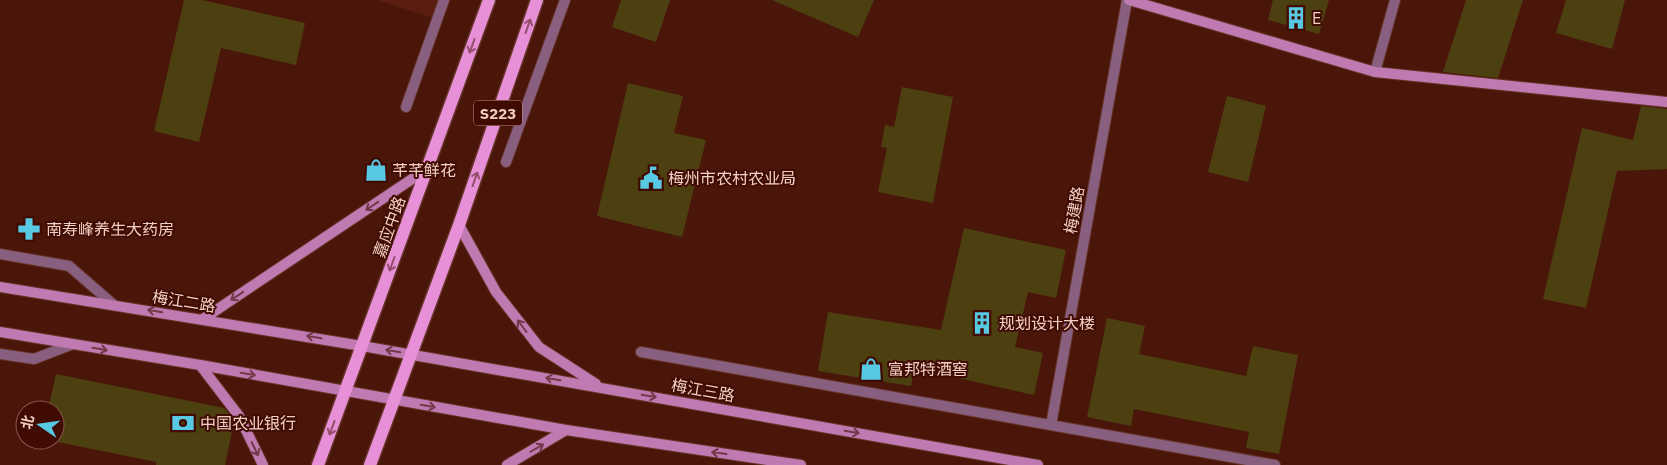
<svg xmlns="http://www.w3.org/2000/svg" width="1667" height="465" viewBox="0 0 1667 465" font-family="'IBM Plex Sans','Noto Sans SC',sans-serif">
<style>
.built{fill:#5a1d0f}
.building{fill:#4c4010}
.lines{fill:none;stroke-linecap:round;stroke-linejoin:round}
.street-casing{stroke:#663428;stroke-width:12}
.secondary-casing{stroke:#663428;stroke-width:12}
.primary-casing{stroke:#663428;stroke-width:15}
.street{stroke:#895f80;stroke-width:10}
.secondary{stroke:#bf7bb1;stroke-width:10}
.primary{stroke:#e890d7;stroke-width:12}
.oneway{stroke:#944e6c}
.oneway2{stroke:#733848}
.labels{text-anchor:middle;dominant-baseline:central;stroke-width:4;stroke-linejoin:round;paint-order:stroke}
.shield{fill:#400b02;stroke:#bd948b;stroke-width:1}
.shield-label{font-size:15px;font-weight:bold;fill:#f2cfc6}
.poi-label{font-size:16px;fill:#f2cfc6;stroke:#400b02;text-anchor:start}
.street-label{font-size:16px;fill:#f2cfc6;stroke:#400b02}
</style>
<rect width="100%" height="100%" fill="#4b160a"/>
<path class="built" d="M377,0h66l-6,19z"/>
<g class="building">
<path d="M184,0h18l103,23 -9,42 -75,-17 -22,94 -45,-11z"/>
<path d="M621,0h49l-14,42 -44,-15z"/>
<path d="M772,0h102l-16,37z"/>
<path d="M1273,0h56l-10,34 -51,-14z"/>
<path d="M1466,0h57l-25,78 -55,-6z"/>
<path d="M1566,0h59l-13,49 -56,-16z"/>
<path d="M628,83l55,13 -9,37 32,7 -24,97 -85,-21z"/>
<path d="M902,87l51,10 -20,106 -55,-11 9,-44 -6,-1 4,-22 9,2z"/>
<path d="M1227,96l39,10 -18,76 -40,-10z"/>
<path d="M1641,106l26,3v60l-50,2 -31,137 -43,-9 39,-171 51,12z"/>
<path d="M964,228l102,22 -10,48 -28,-6 -13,55 28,6 -9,42 -120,-27 -3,18 -93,-15 10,-59 113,18z"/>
<path d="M1107,318l38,8 -6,28 107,22 7,-30 45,9 -19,99 -33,-6 3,-16 -115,-23 -3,17 -44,-9z"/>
<path d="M56,374l168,34 10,13 -9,44h-69v-3l-108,-22h7v-30h-7z"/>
</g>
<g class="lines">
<defs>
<g id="street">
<path d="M1375,72l20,-72"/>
<path d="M406,107l38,-107"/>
<path d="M506,162l59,-162"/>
<path d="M0,254l69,12 45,39"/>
<path d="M641,352l634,113"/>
<path d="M0,354l34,5 39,-15"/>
<path d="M1051,425l76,-425"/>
</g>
<g id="secondary">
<path d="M1129,0l246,72 292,30"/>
<path d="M459,225l37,67 43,55 57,37"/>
<path d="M0,287l362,59 676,119"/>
<path d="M203,319l224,-150"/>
<path d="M0,332l200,33 366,65 235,35"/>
<path d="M200,365l39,51 24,49"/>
<path d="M507,465l59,-35"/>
</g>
<g id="primary">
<path d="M318,465l171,-465"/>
<path d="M370,465l89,-240 78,-225"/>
</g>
</defs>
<use href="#street" class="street-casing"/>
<use href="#secondary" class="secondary-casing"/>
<use href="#primary" class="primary-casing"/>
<use href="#street" class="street"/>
<use href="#secondary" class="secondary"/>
<use href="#primary" class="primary"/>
</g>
<defs><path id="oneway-shaft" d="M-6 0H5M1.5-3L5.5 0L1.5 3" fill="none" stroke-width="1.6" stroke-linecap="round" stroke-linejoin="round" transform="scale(1.25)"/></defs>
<g class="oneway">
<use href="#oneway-shaft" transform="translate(528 26) rotate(-71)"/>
<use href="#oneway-shaft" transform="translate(472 46) rotate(110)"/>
<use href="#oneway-shaft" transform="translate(475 179) rotate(-71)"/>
<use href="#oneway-shaft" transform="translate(392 264) rotate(110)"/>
<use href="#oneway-shaft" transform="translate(332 428) rotate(110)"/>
</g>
<g class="oneway2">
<use href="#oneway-shaft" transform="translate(372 206) rotate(146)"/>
<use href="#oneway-shaft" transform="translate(237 296) rotate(146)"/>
<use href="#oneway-shaft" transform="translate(155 311) rotate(-171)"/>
<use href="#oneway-shaft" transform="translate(522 326) rotate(-127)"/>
<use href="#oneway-shaft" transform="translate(314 337) rotate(-170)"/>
<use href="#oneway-shaft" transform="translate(100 349) rotate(9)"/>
<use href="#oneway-shaft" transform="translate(393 351) rotate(-170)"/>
<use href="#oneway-shaft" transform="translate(248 374) rotate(10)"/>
<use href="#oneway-shaft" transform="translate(553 379) rotate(-170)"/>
<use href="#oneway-shaft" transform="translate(649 396) rotate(10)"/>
<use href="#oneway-shaft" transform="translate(428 406) rotate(10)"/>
<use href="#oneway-shaft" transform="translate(852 432) rotate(10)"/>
<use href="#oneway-shaft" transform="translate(537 448) rotate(-30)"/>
<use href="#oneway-shaft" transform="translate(255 449) rotate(64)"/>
<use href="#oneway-shaft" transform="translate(719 453) rotate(-172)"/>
</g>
<defs>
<symbol id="building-bare" viewBox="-9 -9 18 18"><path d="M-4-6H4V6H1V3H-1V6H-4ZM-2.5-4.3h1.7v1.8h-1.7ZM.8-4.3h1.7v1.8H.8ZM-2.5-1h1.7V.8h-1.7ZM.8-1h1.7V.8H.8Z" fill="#57c9e2" stroke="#400b02" stroke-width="2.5" paint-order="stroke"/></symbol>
<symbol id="shop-bare" viewBox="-9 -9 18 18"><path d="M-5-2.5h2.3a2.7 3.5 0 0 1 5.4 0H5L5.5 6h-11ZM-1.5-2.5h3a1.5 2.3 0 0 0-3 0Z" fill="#57c9e2" stroke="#400b02" stroke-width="2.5" paint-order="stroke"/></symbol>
<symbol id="civic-bare" viewBox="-9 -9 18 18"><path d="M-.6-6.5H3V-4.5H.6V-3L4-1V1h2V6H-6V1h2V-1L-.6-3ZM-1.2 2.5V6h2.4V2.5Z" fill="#57c9e2" stroke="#400b02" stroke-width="2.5" paint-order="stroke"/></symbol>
<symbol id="pharmacy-bare" viewBox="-9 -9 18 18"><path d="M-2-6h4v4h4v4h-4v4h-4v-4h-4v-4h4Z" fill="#57c9e2" stroke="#400b02" stroke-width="2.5" paint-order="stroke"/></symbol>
<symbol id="bank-bare" viewBox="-9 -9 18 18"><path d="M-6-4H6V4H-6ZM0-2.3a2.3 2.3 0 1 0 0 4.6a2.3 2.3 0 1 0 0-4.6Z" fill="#57c9e2" stroke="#400b02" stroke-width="2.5" paint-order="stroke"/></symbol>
</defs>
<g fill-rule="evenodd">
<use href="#building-bare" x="1280" y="2" width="32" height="32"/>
<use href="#shop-bare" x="360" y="154" width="32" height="32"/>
<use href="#civic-bare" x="635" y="162" width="32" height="32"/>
<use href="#pharmacy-bare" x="13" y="213" width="32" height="32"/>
<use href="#building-bare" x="966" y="307" width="32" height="32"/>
<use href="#shop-bare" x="855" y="353" width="32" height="32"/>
<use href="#bank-bare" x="167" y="407" width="32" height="32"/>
</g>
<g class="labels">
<rect class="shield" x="474" y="100.5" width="48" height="25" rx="4"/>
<g class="shield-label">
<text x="498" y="113">S223</text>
</g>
<g class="poi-label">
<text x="1312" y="18">E</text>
<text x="392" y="170">芊芊鲜花</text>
<text x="668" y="178">梅州市农村农业局</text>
<text x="46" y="229">南寿峰养生大药房</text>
<text x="999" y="323">规划设计大楼</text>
<text x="888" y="369">富邦特酒窖</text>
<text x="200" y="423">中国农业银行</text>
</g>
<g class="street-label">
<text transform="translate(1074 210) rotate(-80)">梅建路</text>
<text transform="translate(389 227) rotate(-70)">嘉应中路</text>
<text transform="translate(184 301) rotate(9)">梅江二路</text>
<text transform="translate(703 390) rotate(10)">梅江三路</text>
</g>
</g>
<g transform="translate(40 425) rotate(283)"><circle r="24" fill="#400b02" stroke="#875950"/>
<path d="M0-4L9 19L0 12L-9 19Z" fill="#57c9e2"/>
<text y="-8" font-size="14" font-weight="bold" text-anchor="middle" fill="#f2cfc6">北</text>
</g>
</svg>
